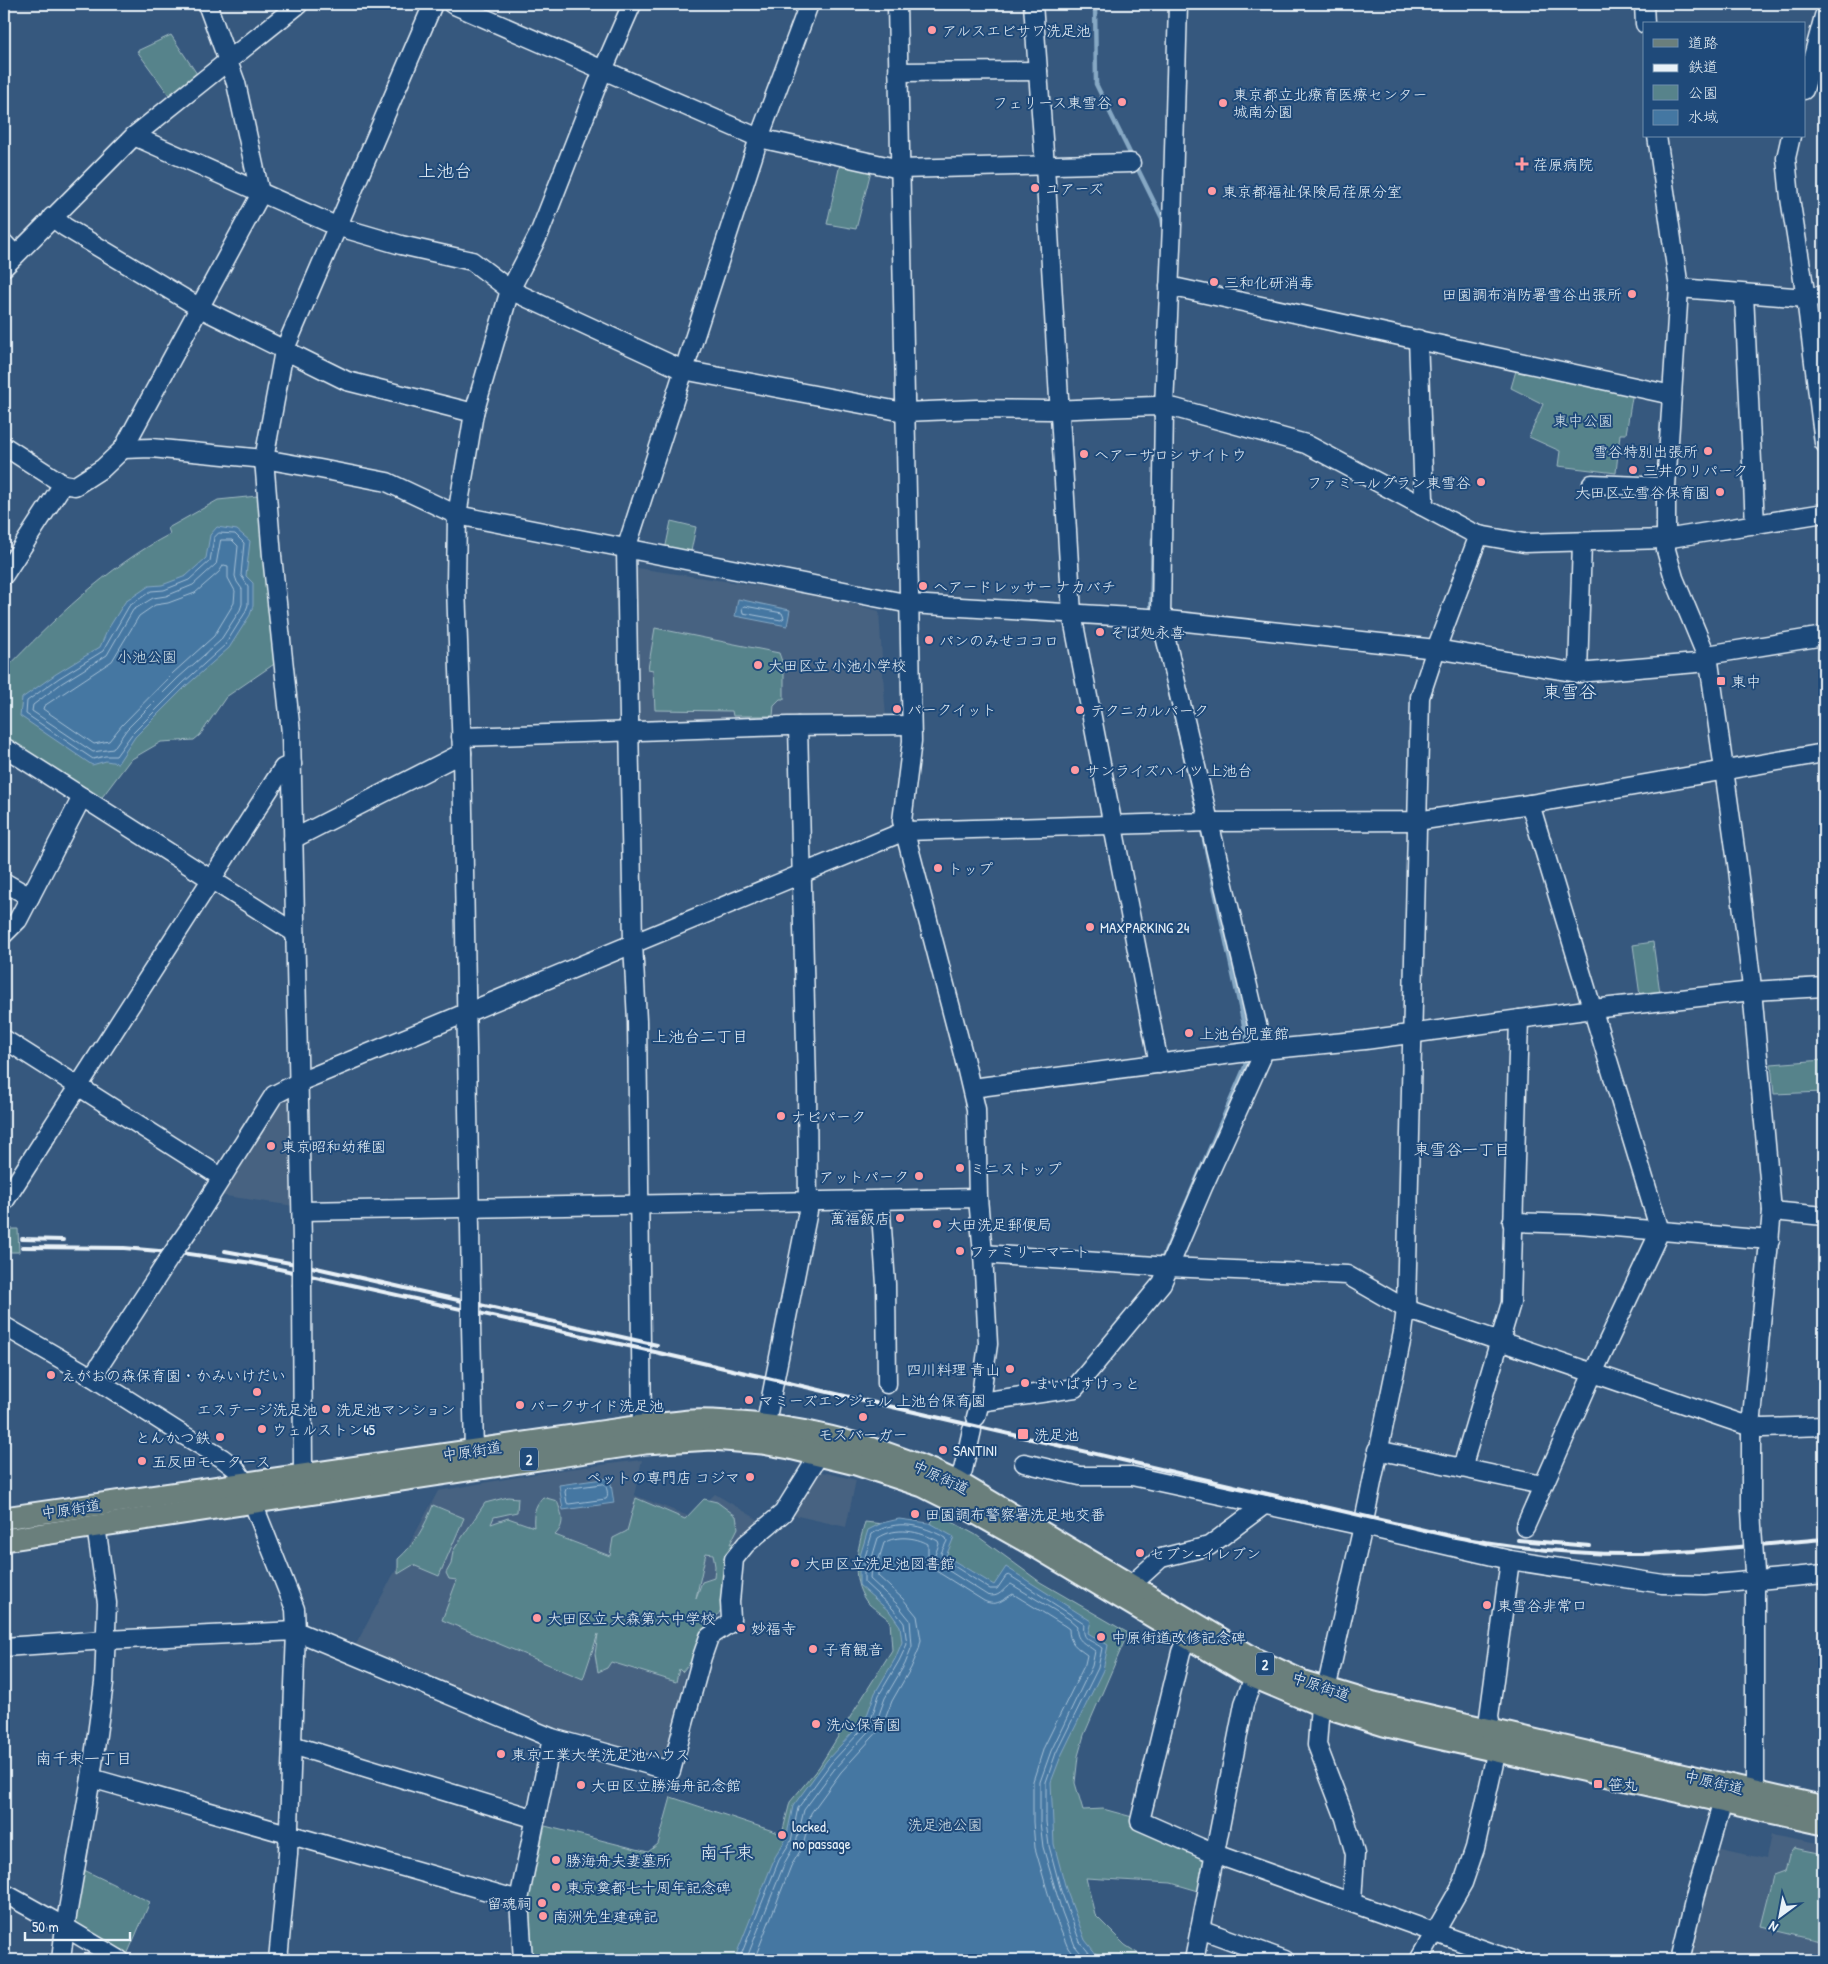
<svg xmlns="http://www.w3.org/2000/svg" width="1828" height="1964" viewBox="0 0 1828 1964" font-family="'Patrick Hand','Klee One',sans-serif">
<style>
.built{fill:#466281}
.green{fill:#57838b;stroke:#a0bac2;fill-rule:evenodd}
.water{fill:#4477a2;stroke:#86a8c4}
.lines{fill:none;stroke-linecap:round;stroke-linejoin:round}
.shore{stroke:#a6c0d6;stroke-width:1}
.stream{stroke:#86a8c4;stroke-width:4.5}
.minor-casing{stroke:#e8f1f8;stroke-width:21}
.major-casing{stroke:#e8f1f8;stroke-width:25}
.minor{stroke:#1f4a7a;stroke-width:18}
.major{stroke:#6b7f7c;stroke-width:21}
.rail{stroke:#e8f1f8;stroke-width:4}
.minor-bridge-casing{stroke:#e8f1f8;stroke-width:21;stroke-linecap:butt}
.minor-bridge{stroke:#1f4a7a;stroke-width:18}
.poi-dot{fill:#ff9aa2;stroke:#1f4a7a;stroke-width:2}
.labels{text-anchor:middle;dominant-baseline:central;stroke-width:4;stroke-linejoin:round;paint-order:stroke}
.shield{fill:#1f4a7a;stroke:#acbfd2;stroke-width:1}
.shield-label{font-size:14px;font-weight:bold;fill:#e8f1f8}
.poi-label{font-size:15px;fill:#e8f1f8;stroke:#1f4a7a;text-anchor:start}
.park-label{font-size:15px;fill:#d2e0e8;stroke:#1f4a7a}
.street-label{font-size:15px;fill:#e8f1f8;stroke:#1f4a7a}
.neighbourhood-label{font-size:16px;fill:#e8f1f8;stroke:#1f4a7a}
.quarter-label{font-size:18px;fill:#e8f1f8;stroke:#1f4a7a}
</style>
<rect width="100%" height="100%" fill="#36587e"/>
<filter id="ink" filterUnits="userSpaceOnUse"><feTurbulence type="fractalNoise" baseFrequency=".02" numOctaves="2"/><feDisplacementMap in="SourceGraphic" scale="10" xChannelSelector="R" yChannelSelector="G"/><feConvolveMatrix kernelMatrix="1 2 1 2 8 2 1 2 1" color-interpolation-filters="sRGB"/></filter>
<g filter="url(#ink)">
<g class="built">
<path d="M630,567l188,28 61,16 7,108 -249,6z"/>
<path d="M291,1094l3,112 -75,-11 61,-97z"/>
<path d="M642,1460l-8,35 57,22 24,-23 49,29 -69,101 -28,141 -118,-33 -195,-84 84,-157 114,-20z"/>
<path d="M818,1471l38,9 -10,47 -57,-13z"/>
<path d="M1771,1834l53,10v116h-134l-2,-2 29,-110 49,11z"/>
</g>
<g class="green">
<path d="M171,35l26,39 -28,21 -32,-44z"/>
<path d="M840,164l31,7 -15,58 -29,-5z"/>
<path d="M1517,367l116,24 -7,43h-6l-4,39 -58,-7 2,-15 -31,-14 14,-33 -32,-16z"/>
<path d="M267,495l16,163 -57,39 -26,38 -6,5 -33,2 -31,18 -27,36 -6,4 -93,-60v-69c50,-52 102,-103 166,-137l-2,-6 50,-28z"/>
<path d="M671,521l25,6 -6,29 -25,-6z"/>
<path d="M655,628l124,25 5,14v32h-4l-6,6 -1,11h-40l-1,-5 -77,-1 -2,-40 -5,-1z"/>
<path d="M1653,942l7,51 -20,3 -7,-51z"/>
<path d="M1824,1060l-1,32 -49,2 -3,-30z"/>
<path d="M4,1229h14l1,23h-15z"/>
<path d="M508,1497l10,1 -1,14 -23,5 -3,7 17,-6 26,9c-1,-11 0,-21 9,-30l14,4c5,13 9,23 -2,34l55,21 3,-18 14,-7 9,-33 49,21 19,-20 13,3 19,14 2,12 -8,16 6,-2c5,20 -11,77 -32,86 -2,17 -10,31 -22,44l-3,-3 -3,13 -65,-20 -4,6 -9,4 -3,-18 3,-20 -15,45 -141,-59 15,-40 -8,-1 -3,-6 5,-9 2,-13 32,-48zM706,1553l7,1 2,12 -1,12 -12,4 -6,16z"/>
<path d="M433,1505l31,13 -25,58 -26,-11 -15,9v-15c17,-15 27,-33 35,-54z"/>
<path d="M936,1513l40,22 64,47 88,51 -44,102 -6,21 -3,27 8,27 20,-1 33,9 67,37 4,10 -5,27 -31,-9 -85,-5 9,37 30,30 23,15h-617l-3,-59 17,-75 103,26 10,-8 13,-47 111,37 8,-32 29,-35 73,-117 -2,-29c-7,-7 -18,-13 -24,-20 -17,-24 -8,-52 -1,-79l63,7z"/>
<path d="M1794,1848l30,6v87l-63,-15 13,-51 11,-4 4,-16z"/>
<path d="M82,1869l68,33 -23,53 -52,-31z"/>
</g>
<g class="water">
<path d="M217,527l20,3 13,11 -4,35 7,7v23l-3,9 -21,33 -43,38 -51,51 -17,26 -12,-2 -14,4 -72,-49 2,-18 34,-24 44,-27 8,-18 17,-27 24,-16 13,-1 24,-9 20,-18 4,-23z"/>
<path d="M738,599l52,11 -3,16 -52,-10z"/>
<path d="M610,1478l4,25 -51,7 -4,-25z"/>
<path d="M899,1519l30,4 25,14 -8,19 48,29 12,-18 85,54 -3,12 20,12 -5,25 -42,86 -10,26 3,62 12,45 19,51 16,20h-367l41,-103 11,-18 7,-33 34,-46 39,-42 9,-25 20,-34 7,-17 -2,-16 -10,-14 -31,-27v-26l9,-29 14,-7z"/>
</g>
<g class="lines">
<g class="shore">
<path d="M219,533l16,1 9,9 -3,32 7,11v19l-3,8 -20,32 -42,38 -51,51 -16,22h-11l-12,3 -67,-45 1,-13 32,-23 44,-27 26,-45 22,-15 13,-1 25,-10 21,-19 4,-23z"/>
<path d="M221,540h11l6,6 -3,30 2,6 5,7v15l-2,6 -20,31 -42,37 -51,51 -14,20 -20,3 -61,-41 1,-6 29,-22 45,-28 26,-45 20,-12 13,-2 27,-11 23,-21z"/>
<path d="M224,565l4,1v12l7,13 -1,12 -20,33 -41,37 -51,52 -13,16 -15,3 -51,-35 1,-3 68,-45 27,-45 16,-11 13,-2 27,-10 24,-21z"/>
<path d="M745,606l37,7 2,5 -3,2 -38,-7 -1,-5z"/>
<path d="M604,1484c3,2 5,12 2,15l-37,5 -2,-1 -2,-11 1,-3z"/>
<path d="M739,1960l40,-100 12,-19 7,-33 33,-45 40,-43 8,-25 20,-34 8,-17 -3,-21 -11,-14 -29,-27v-22l8,-26c25,-16 50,-9 74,4l1,3 -6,12 2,6 47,30h7l9,-13 3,-1 75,48c-2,19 5,15 18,25l-4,20 -42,85 -10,29v40l3,24 12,45 19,51 15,18"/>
<path d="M746,1960l39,-98 11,-19 8,-33 32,-43 40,-44 9,-25 20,-34 7,-18 -2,-26 -13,-16 -27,-25 1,-18 7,-23c18,-12 41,-7 60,3l1,3 -4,11 3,9 49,31c13,4 15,-6 24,-11l58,35 8,7c-2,15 8,17 18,25l-3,15 -41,85 -11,31v40l3,25 19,65 13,34 12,14"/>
<path d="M754,1960l37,-94 12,-20 8,-33 30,-41 41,-45 10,-26 19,-33 8,-19 2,-9 -4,-24 -14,-17 -25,-23v-14l6,-19c12,-8 32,-6 44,1v15l5,10 51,32c13,6 18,-1 29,-7l52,32 4,3c0,14 7,18 18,26l-2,9 -41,83 -11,34v41l2,26 19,66 14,34 9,12"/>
</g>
<g class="stream">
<path d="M1095,4l1,80 66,134 2,11"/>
<path d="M1151,614l2,-75"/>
<path d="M1169,689l30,129"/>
<path d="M1201,826l48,222"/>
<path d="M1161,1262l84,-195 2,-12"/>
</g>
<defs>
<g id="minor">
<path d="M452,4l307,134 141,31 231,-6"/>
<path d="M897,4l15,737 -10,80 61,233 13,55 2,89 5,56 5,90 -8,58 -4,15"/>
<path d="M1033,4l12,162 27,448 87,450"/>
<path d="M1644,4l1,20"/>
<path d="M898,72l140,-1"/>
<path d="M1804,90l20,-74"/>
<path d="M134,136l202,90 65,19 71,16 38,29 173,80 221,42 73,-3 72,1 106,-4 20,2 131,36 163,87 10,4 45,8 141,-4 159,-26"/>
<path d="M1657,136l22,152 -13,199v63l8,28 35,84 29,208 13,109 21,232 -21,216v84"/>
<path d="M1791,136l-5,22 4,40 16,100 18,145"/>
<path d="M52,217l13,10 135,81 147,73 127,32"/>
<path d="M4,243l11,12"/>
<path d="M4,267l130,-131 165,-132"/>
<path d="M1169,286l503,109"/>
<path d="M1679,288l127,10 18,-3"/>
<path d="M1744,294l11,231"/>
<path d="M1418,339l6,159 -2,8"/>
<path d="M4,446l59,38 12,2 28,-18 20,-19 134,-248 3,-8 -24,-110 -29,-79"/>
<path d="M123,449l28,-1 113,11 56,10 67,13 70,33 453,89 239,14 287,31 142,24 131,-11"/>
<path d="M1592,484l74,3"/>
<path d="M4,575l59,-91"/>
<path d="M1707,655l117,-19"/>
<path d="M1578,673l4,-131"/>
<path d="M461,737l327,-11 123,-1"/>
<path d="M4,747l291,186"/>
<path d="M293,839l169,-86"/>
<path d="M4,882l26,15"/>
<path d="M4,934l14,-14 64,-123"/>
<path d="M4,1039l217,138"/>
<path d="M972,1088l291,-38 102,-10 228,-31 159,-18 72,-4"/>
<path d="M880,1200l6,84 1,100"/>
<path d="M4,1202l279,-434 9,-4"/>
<path d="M302,1211l676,-13"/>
<path d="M1772,1211l52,5"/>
<path d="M1512,1222l67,2 191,16"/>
<path d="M192,1225l82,-130 23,-12 608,-252 305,-9 207,-1 113,-17 294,-51"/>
<path d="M302,1242l-11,-509 -19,-177 -8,-97 20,-108 149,-347"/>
<path d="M983,1254l186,13 178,8 59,34 345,118 11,1 62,-2"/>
<path d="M471,1287l-9,-534 -6,-167 1,-71 17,-102 36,-123 29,-56 64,-164 29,-66"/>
<path d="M4,1326l88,51 88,56 42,25 13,10 10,15 50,126 1,22 -8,223 -10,106"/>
<path d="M471,1326l3,125"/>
<path d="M92,1377l76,-117"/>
<path d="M980,1402l95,-14 87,-105 41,-96 58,-128 2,-9 -102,-431 3,-212 8,-182 6,-221"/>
<path d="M642,1426l-5,-405 -4,-78 -7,-394 133,-411 50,-134"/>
<path d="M763,1438l45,-227 -1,-126 -9,-359"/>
<path d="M1377,1450l165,35"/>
<path d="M1024,1463l56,13h52l231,50 147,34 153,24 41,1 120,-11"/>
<path d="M1462,1468l49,-165 8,-284"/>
<path d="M297,1486l6,-11 -1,-189"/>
<path d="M951,1493l12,-23 9,-40"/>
<path d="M1525,1527l68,-154 67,-142 -130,-427"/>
<path d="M1131,1585l30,-27 48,-12 55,-41"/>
<path d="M1187,1637l-6,15 -41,169 75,33 297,106"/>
<path d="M4,1647l102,-7 190,-9 256,107 119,33 31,-114 7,-20 21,-14 1,-4 -1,-17 4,-43 12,-15 37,-31 36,-58"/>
<path d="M1326,1690l37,-164 40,-194 3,-23 14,-612 16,-48 43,-114"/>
<path d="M1320,1705l-3,40 28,73 10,36 -3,48"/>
<path d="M292,1745l244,74"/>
<path d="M91,1778l428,122"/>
<path d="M1755,1804v-232"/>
<path d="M4,1893l61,34 55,33"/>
<path d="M1200,1929l85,31"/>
<path d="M61,1960l4,-33 26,-149 13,-95 3,-80 -11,-77"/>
<path d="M523,1960l-4,-60 33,-162"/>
<path d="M1194,1960l50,-256 10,-27"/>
<path d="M1419,1960l44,-77 12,-35 19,-85 2,-12 -7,-34 21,-157"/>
<path d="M1682,1960l-1,-4 15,-62 27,-93"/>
</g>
<g id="major">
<path d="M4,1518l638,-92c16,-1 33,-4 49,-5 17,-1 34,1 50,2 75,6 148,27 216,59l298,177 49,23 70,21 450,104"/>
<path d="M4,1540l641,-97 67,-4 50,4 28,5 66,16 67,22 44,22 71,40 216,129 66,28 64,20 41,10 399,89"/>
</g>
</defs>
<use href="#minor" class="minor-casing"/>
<use href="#major" class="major-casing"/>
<use href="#minor" class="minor"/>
<use href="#major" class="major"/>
<g class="rail">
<path d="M22,1239l41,1"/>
<path d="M22,1247l102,1 58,5 70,10 390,86 808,187c64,12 128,19 193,18 60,-2 121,-10 181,-15"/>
<path d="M225,1251l87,16 345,78"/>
<path d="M1518,1540l72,6"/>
</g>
<defs>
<g id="minor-bridge">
<path d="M302,1242v44"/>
<path d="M168,1260l24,-35"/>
<path d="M471,1287v39"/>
<path d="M1751,1511l4,61"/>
</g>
</defs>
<use href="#minor-bridge" class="minor-bridge-casing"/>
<use href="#minor-bridge" class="minor-bridge"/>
</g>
</g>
<g class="poi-dot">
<circle cx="932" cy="30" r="5"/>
<circle cx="1122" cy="102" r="5"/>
<circle cx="1223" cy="103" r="5"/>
<path d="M1519.5 156.5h5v5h5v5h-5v5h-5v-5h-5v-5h5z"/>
<circle cx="1035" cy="188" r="5"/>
<circle cx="1212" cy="191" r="5"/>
<circle cx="1214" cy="282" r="5"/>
<circle cx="1632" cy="294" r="5"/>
<circle cx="1708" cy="451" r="5"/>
<circle cx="1084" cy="454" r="5"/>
<circle cx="1633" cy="470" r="5"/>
<circle cx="1481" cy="482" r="5"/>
<circle cx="1720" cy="492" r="5"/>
<circle cx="923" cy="586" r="5"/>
<circle cx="1100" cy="632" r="5"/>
<circle cx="929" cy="640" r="5"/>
<circle cx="758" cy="665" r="5"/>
<rect x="1716" y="676" width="10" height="10" rx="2.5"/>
<circle cx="897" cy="709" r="5"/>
<circle cx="1080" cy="710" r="5"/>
<circle cx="1075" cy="770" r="5"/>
<circle cx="938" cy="868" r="5"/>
<circle cx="1090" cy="927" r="5"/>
<circle cx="1189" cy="1033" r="5"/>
<circle cx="781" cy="1116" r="5"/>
<circle cx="271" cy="1146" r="5"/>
<circle cx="960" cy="1168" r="5"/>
<circle cx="919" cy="1176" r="5"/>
<circle cx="900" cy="1218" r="5"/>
<circle cx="937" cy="1224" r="5"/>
<circle cx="960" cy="1251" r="5"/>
<circle cx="1010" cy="1369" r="5"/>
<circle cx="51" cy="1375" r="5"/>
<circle cx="1025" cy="1383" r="5"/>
<circle cx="257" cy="1392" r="5"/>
<circle cx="749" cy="1400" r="5"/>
<circle cx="520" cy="1405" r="5"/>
<circle cx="326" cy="1409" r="5"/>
<circle cx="863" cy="1417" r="5"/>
<circle cx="262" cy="1429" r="5"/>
<rect x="1017" y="1428" width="12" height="12" rx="2.5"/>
<circle cx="220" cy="1437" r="5"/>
<circle cx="943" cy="1450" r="5"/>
<circle cx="142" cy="1461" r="5"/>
<circle cx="750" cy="1477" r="5"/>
<circle cx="915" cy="1514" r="5"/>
<circle cx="1140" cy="1553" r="5"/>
<circle cx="795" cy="1563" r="5"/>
<circle cx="1487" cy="1605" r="5"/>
<circle cx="537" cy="1618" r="5"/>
<circle cx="741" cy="1628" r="5"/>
<circle cx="1101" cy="1637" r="5"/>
<circle cx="813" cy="1649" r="5"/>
<circle cx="816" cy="1724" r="5"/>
<circle cx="501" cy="1754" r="5"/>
<rect x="1593" y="1779" width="10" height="10" rx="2.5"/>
<circle cx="581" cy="1785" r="5"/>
<circle cx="782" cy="1835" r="5"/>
<circle cx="556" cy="1860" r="5"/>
<circle cx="556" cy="1887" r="5"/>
<circle cx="542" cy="1903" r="5"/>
<circle cx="543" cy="1916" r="5"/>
</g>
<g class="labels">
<g class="shield">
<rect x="520" y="1447.5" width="18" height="23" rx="4"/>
<rect x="1256" y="1652.5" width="18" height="23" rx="4"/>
</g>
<g class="shield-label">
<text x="529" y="1459">2</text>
<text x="1265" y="1664">2</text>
</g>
<g class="poi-label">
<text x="942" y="30">アルスエビサワ洗足池</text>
<text x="1233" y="94">東京都立北療育医療センター<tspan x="1233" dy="17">城南分園</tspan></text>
<text x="1112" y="102" text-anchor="end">フェリース東雪谷</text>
<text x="1533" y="164">荏原病院</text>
<text x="1045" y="188">ユアーズ</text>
<text x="1222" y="191">東京都福祉保険局荏原分室</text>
<text x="1224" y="282">三和化研消毒</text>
<text x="1622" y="294" text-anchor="end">田園調布消防署雪谷出張所</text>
<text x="1698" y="451" text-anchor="end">雪谷特別出張所</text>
<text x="1094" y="454">ヘアーサロン サイトウ</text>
<text x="1643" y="470">三井のリパーク</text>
<text x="1471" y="482" text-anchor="end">ファミールグラン東雪谷</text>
<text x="1710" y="492" text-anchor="end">大田区立雪谷保育園</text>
<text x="933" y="586">ヘアードレッサー ナカバチ</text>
<text x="1110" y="632">そば処永喜</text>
<text x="939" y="640">パンのみせココロ</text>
<text x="768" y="665">大田区立 小池小学校</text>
<text x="1731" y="681">東中</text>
<text x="907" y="709">パークイット</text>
<text x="1090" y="710">テクニカルパーク</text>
<text x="1085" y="770">サンライズハイツ 上池台</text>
<text x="948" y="868">トップ</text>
<text x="1100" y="927">MAXPARKING 24</text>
<text x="1199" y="1033">上池台児童館</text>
<text x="791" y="1116">ナビパーク</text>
<text x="281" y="1146">東京昭和幼稚園</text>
<text x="970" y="1168">ミニストップ</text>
<text x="909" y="1176" text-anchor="end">アットパーク</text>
<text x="890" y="1218" text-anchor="end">萬福飯店</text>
<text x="947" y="1224">大田洗足郵便局</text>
<text x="970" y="1251">ファミリーマート</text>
<text x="1000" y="1369" text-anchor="end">四川料理 青山</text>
<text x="61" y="1375">えがおの森保育園・かみいけだい</text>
<text x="1035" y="1383">まいばすけっと</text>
<text x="759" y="1400">マミーズエンジェル 上池台保育園</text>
<text x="530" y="1405">パークサイド洗足池</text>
<text x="257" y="1409" text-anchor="middle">エステージ洗足池</text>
<text x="336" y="1409">洗足池マンション</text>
<text x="272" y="1429">ウェルストン45</text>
<text x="863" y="1434" text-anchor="middle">モスバーガー</text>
<text x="1034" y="1434">洗足池</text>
<text x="210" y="1437" text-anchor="end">とんかつ鉄</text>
<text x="953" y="1450">SANTINI</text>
<text x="152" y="1461">五反田モータース</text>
<text x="740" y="1477" text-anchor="end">ペットの専門店 コジマ</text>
<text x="925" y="1514">田園調布警察署洗足地交番</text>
<text x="1150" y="1553">セブン-イレブン</text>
<text x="805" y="1563">大田区立洗足池図書館</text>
<text x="1497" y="1605">東雪谷非常口</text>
<text x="547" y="1618">大田区立 大森第六中学校</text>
<text x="751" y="1628">妙福寺</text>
<text x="1111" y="1637">中原街道改修記念碑</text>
<text x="823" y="1649">子育観音</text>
<text x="826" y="1724">洗心保育園</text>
<text x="511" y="1754">東京工業大学洗足池ハウス</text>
<text x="1608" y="1784">笹丸</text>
<text x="591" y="1785">大田区立勝海舟記念館</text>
<text x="792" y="1826">locked,<tspan x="792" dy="17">no passage</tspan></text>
<text x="566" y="1860">勝海舟夫妻墓所</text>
<text x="566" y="1887">東京奠都七十周年記念碑</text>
<text x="532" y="1903" text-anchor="end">留魂祠</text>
<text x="553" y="1916">南洲先生建碑記</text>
</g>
<g class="park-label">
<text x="1583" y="420">東中公園</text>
<text x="147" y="656">小池公園</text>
<text x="945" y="1824">洗足池公園</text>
</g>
<g class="street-label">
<text transform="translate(472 1451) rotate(-8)">中原街道</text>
<text transform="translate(941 1477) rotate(25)">中原街道</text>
<text transform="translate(71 1509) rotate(-8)">中原街道</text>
<text transform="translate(1321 1686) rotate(19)">中原街道</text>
<text transform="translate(1714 1782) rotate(13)">中原街道</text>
</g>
<g class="neighbourhood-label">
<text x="700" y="1036">上池台二丁目</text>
<text x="1462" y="1149">東雪谷一丁目</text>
<text x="84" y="1758">南千束一丁目</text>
</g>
<g class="quarter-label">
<text x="445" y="170">上池台</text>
<text x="1570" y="691">東雪谷</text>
<text x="727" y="1852">南千束</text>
</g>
</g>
<rect width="1828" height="1964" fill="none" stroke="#1f4a7a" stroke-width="20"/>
<rect x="10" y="10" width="1808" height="1944" fill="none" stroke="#e8f1f8" stroke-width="2" filter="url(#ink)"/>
<rect x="1643" y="22" width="162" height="115" fill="#1f4a7a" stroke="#6f8dac"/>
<rect x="1653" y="39" width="25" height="8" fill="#6b7f7c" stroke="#6f8dac"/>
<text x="1688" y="48" font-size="15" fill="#e8f1f8">道路</text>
<rect x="1653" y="64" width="25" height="8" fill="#e8f1f8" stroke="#6f8dac"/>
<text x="1688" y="72" font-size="15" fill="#e8f1f8">鉄道</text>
<rect x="1653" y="85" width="25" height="15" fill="#57838b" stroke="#6f8dac"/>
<text x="1688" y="98" font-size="15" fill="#e8f1f8">公園</text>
<rect x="1653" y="110" width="25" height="15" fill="#4477a2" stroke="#6f8dac"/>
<text x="1688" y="122" font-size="15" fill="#e8f1f8">水域</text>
<g transform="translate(1780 1916) rotate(212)" stroke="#1f4a7a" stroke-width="4" paint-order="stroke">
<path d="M0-4L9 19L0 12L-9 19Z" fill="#e8f1f8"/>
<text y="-8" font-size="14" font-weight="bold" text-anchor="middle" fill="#e8f1f8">N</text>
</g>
<path d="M25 1932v8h105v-8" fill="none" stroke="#e8f1f8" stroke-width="2.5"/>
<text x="32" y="1932" font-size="15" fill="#e8f1f8" stroke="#1f4a7a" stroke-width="4" paint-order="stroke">50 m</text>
</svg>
